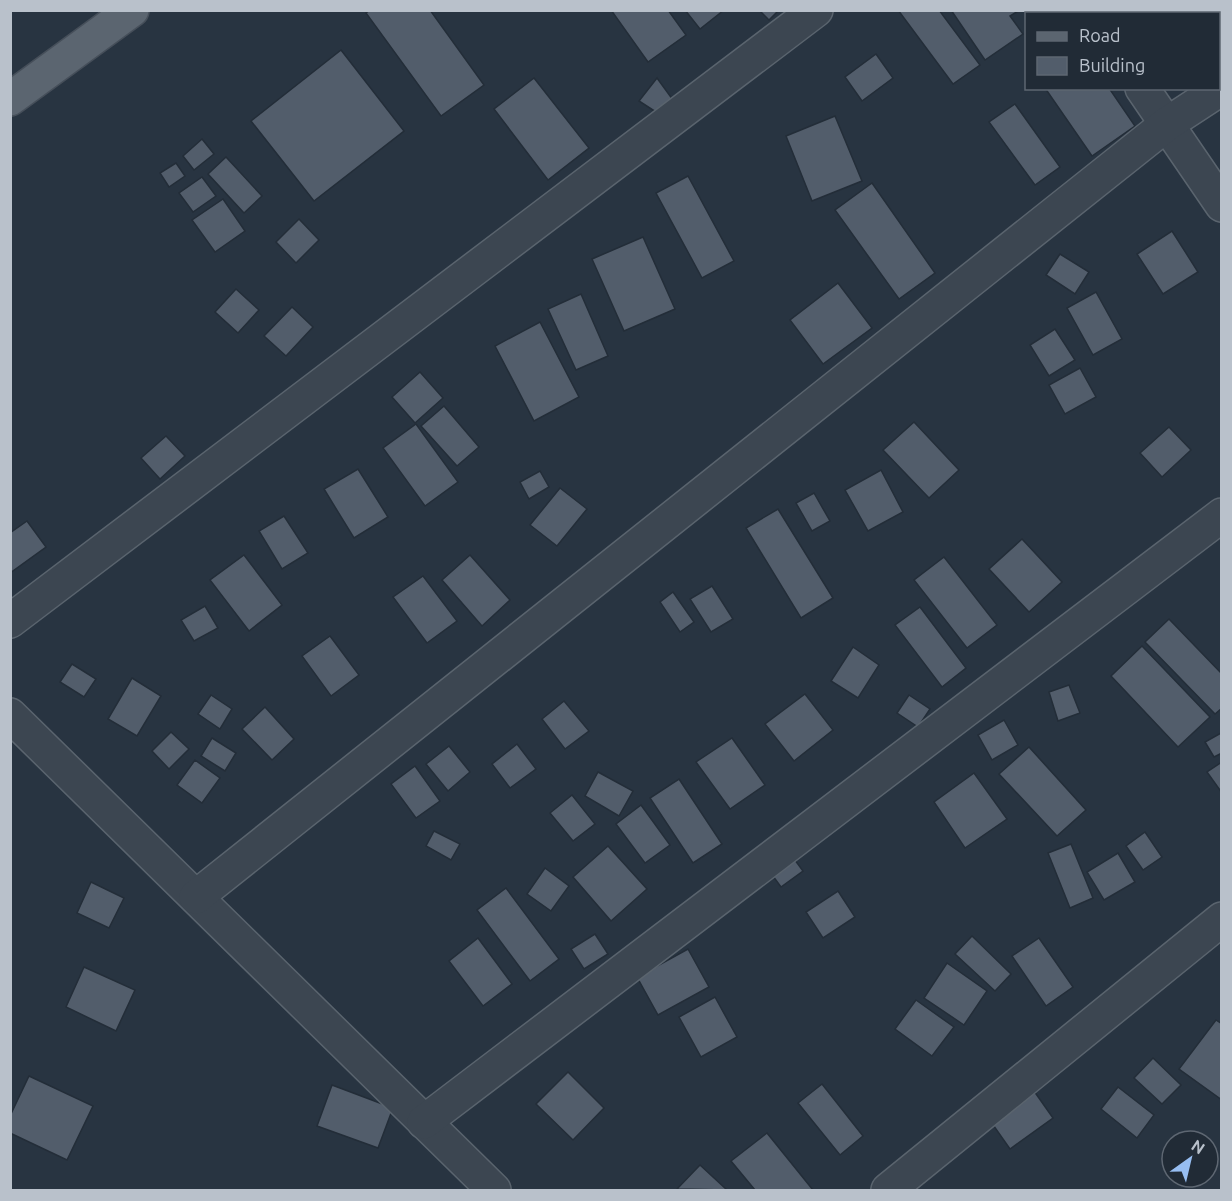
<svg xmlns="http://www.w3.org/2000/svg" width="1232" height="1201" viewBox="0 0 1232 1201" font-family="Ubuntu,sans-serif">
<style>
.building{fill:#525d6b;stroke:#232d38;stroke-width:1.5}
.lines{fill:none;stroke-linecap:round;stroke-linejoin:round}
.minor-casing{stroke:#5a646e;stroke-width:36}
.major-casing{stroke:#464f5a;stroke-width:36}
.minor{stroke:#3c4651;stroke-width:33}
.major{stroke:#5b6570;stroke-width:33}
</style>
<rect width="100%" height="100%" fill="#283441"/>
<g class="building">
<path d="M370,10h60l54,75 -43,31 -75,-103z"/>
<path d="M611,10h57l18,25 -38,27z"/>
<path d="M685,10h39l-24,19z"/>
<path d="M759,10h20l-10,10z"/>
<path d="M898,10h41l41,55 -27,19z"/>
<path d="M951,10h69l-10,6 13,18 -38,26z"/>
<path d="M1210,10h12v53l-4,2v-51h-12z"/>
<path d="M341,50l63,81 -90,70 -63,-80z"/>
<path d="M876,54l17,24 -31,23 -17,-24z"/>
<path d="M534,78l55,70 -41,32 -54,-71z"/>
<path d="M657,78l16,22 -17,12 -17,-11z"/>
<path d="M1045,88h64l26,38 -43,30z"/>
<path d="M1015,104l45,63 -25,18 -46,-63z"/>
<path d="M835,116l27,65 -50,20 -26,-65z"/>
<path d="M202,139l12,15 -20,16 -11,-14z"/>
<path d="M226,157l36,39 -18,17 -36,-39z"/>
<path d="M176,163l9,13 -16,11 -9,-14z"/>
<path d="M688,176l46,85 -32,17 -46,-85z"/>
<path d="M202,177l14,19 -23,16 -14,-19z"/>
<path d="M872,183l63,90 -36,26 -64,-89z"/>
<path d="M223,199l22,32 -30,21 -23,-32z"/>
<path d="M299,219l20,21 -23,23 -20,-21z"/>
<path d="M1172,231l26,41 -35,22 -26,-40z"/>
<path d="M643,237l32,72 -51,22 -32,-72z"/>
<path d="M1060,254l29,18 -14,22 -29,-19z"/>
<path d="M838,283l34,45 -49,36 -33,-44z"/>
<path d="M236,289l23,21 -21,23 -23,-21z"/>
<path d="M1096,292l26,47 -29,16 -26,-47z"/>
<path d="M581,294l27,62 -32,14 -28,-61z"/>
<path d="M292,307l21,20 -27,29 -22,-20z"/>
<path d="M540,322l39,75 -45,24 -39,-75z"/>
<path d="M1055,329l20,31 -26,16 -19,-31z"/>
<path d="M1080,368l16,29 -31,17 -16,-29z"/>
<path d="M420,372l23,26 -28,25 -23,-26z"/>
<path d="M444,406l35,41 -22,19 -36,-40z"/>
<path d="M914,422l45,48 -30,28 -46,-48z"/>
<path d="M416,424l42,58 -33,24 -42,-58z"/>
<path d="M1169,427l22,23 -29,27 -22,-24z"/>
<path d="M166,436l19,20 -25,23 -19,-21z"/>
<path d="M358,469l30,48 -34,21 -30,-49z"/>
<path d="M881,470l22,42 -35,19 -23,-41z"/>
<path d="M540,471l9,16 -20,12 -9,-17z"/>
<path d="M560,488l27,21 -30,37 -27,-21z"/>
<path d="M814,493l16,28 -18,10 -16,-28z"/>
<path d="M778,509l55,89 -32,20 -55,-90z"/>
<path d="M284,516l24,37 -26,16 -23,-38z"/>
<path d="M27,521l19,26 -36,26v-40z"/>
<path d="M1022,539l40,43 -33,30 -40,-43z"/>
<path d="M244,555l38,50 -33,26 -39,-51z"/>
<path d="M470,555l40,45 -28,26 -40,-46z"/>
<path d="M944,557l53,68 -30,23 -53,-68z"/>
<path d="M423,576l34,45 -30,22 -34,-46z"/>
<path d="M712,586l21,33 -22,13 -21,-33z"/>
<path d="M673,592l21,30 -14,10 -20,-30z"/>
<path d="M205,606l13,22 -24,13 -13,-21z"/>
<path d="M920,607l46,61 -24,19 -47,-62z"/>
<path d="M1169,619l53,55v34l-7,6 -70,-72z"/>
<path d="M330,636l29,39 -28,21 -29,-40z"/>
<path d="M1142,646l68,71 -32,30 -67,-71z"/>
<path d="M853,647l26,18 -21,33 -27,-17z"/>
<path d="M72,664l24,15 -12,18 -24,-15z"/>
<path d="M132,678l29,18 -24,40 -29,-17z"/>
<path d="M1069,685l11,28 -22,8 -9,-29z"/>
<path d="M805,694l28,36 -39,31 -29,-37z"/>
<path d="M211,695l21,14 -12,20 -22,-15z"/>
<path d="M909,695l21,14 -12,18 -21,-14z"/>
<path d="M564,701l25,30 -24,18 -23,-30z"/>
<path d="M265,707l29,32 -22,21 -30,-31z"/>
<path d="M1004,720l14,25 -26,15 -14,-25z"/>
<path d="M171,732l18,17 -20,20 -17,-18z"/>
<path d="M1221,733l1,20 -8,4 -9,-15z"/>
<path d="M212,738l24,15 -11,18 -24,-15z"/>
<path d="M732,738l33,47 -35,24 -34,-47z"/>
<path d="M517,744l19,25 -26,19 -18,-24z"/>
<path d="M449,746l21,26 -22,19 -22,-27z"/>
<path d="M1029,747l57,63 -29,26 -58,-62z"/>
<path d="M195,760l25,18 -18,25 -25,-18z"/>
<path d="M1222,762v31l-15,-21z"/>
<path d="M415,766l25,35 -24,17 -25,-34z"/>
<path d="M598,772l35,19 -14,25 -34,-20z"/>
<path d="M974,773l33,46 -42,29 -31,-46z"/>
<path d="M679,779l43,65 -29,19 -43,-65z"/>
<path d="M572,795l23,29 -22,17 -23,-28z"/>
<path d="M641,805l29,40 -25,18 -29,-39z"/>
<path d="M434,831l26,13 -9,16 -25,-14z"/>
<path d="M1145,832l17,25 -19,13 -17,-24z"/>
<path d="M1071,844l22,54 -23,10 -22,-55z"/>
<path d="M608,846l39,43 -36,32 -38,-44z"/>
<path d="M1118,853l17,29 -31,18 -17,-28z"/>
<path d="M792,856l11,15 -22,16 -11,-15z"/>
<path d="M545,868l24,18 -18,25 -24,-17z"/>
<path d="M91,882l33,16 -15,30 -32,-15z"/>
<path d="M506,888l53,71 -29,22 -53,-71z"/>
<path d="M838,891l17,26 -32,21 -17,-26z"/>
<path d="M595,934l13,20 -24,15 -13,-20z"/>
<path d="M972,936l39,38 -16,17 -40,-37z"/>
<path d="M478,938l34,46 -29,22 -34,-45z"/>
<path d="M1039,938l34,49 -27,19 -34,-50z"/>
<path d="M688,949l21,38 -51,28 -21,-38z"/>
<path d="M947,963l40,28 -23,34 -40,-27z"/>
<path d="M84,967l51,23 -19,41 -50,-24z"/>
<path d="M715,997l22,40 -36,20 -22,-40z"/>
<path d="M916,1000l38,27 -22,29 -37,-27z"/>
<path d="M1216,1020l6,4v76l-43,-31z"/>
<path d="M1153,1058l28,27 -19,19 -28,-26z"/>
<path d="M568,1072l36,36 -31,32 -37,-36z"/>
<path d="M29,1076l64,30 -26,54 -57,-27v-17z"/>
<path d="M822,1084l41,52 -23,19 -42,-52z"/>
<path d="M332,1085l61,23 -15,40 -61,-22z"/>
<path d="M1118,1087l36,28 -17,23 -36,-29z"/>
<path d="M1034,1091l19,27 -43,31 -19,-27z"/>
<path d="M767,1133l46,57h-58l-24,-29z"/>
<path d="M700,1165l27,25 -50,-1z"/>
</g>
<g class="lines">
<defs>
<g id="minor">
<path d="M1088,10l3,4"/>
<path d="M1142,88l80,117"/>
<path d="M10,621l806,-611"/>
<path d="M10,715l484,475"/>
<path d="M196,897l971,-773 55,-36"/>
<path d="M424,1122l798,-607"/>
<path d="M888,1190l334,-271"/>
</g>
<path id="major" d="M10,99l122,-89"/>
</defs>
<use href="#minor" class="minor-casing"/>
<use href="#major" class="major-casing"/>
<use href="#minor" class="minor"/>
<use href="#major" class="major"/>
</g>
<rect width="1232" height="1201" fill="none" stroke="#b9c1cb" stroke-width="24"/>
<rect x="1025" y="12" width="195" height="78" fill="#212b36" stroke="#5e6772" stroke-width="1.5"/>
<rect x="1037" y="32" width="30" height="9" fill="#5b6570" stroke="#5e6772" stroke-width="1.5"/>
<text x="1079" y="42" font-size="18" fill="#b9c1cb">Road</text>
<rect x="1037" y="57" width="30" height="18" fill="#525d6b" stroke="#5e6772" stroke-width="1.5"/>
<text x="1079" y="72" font-size="18" fill="#b9c1cb">Building</text>
<g transform="translate(1190 1159) rotate(34)"><circle r="28" fill="#212b36" stroke="#5e6772" stroke-width="1.5"/>
<path d="M0-4.5L10 22L0 15L-10 22Z" fill="#97bef2"/>
<text y="-9" font-size="16" font-weight="bold" text-anchor="middle" fill="#b9c1cb">N</text>
</g>
</svg>
